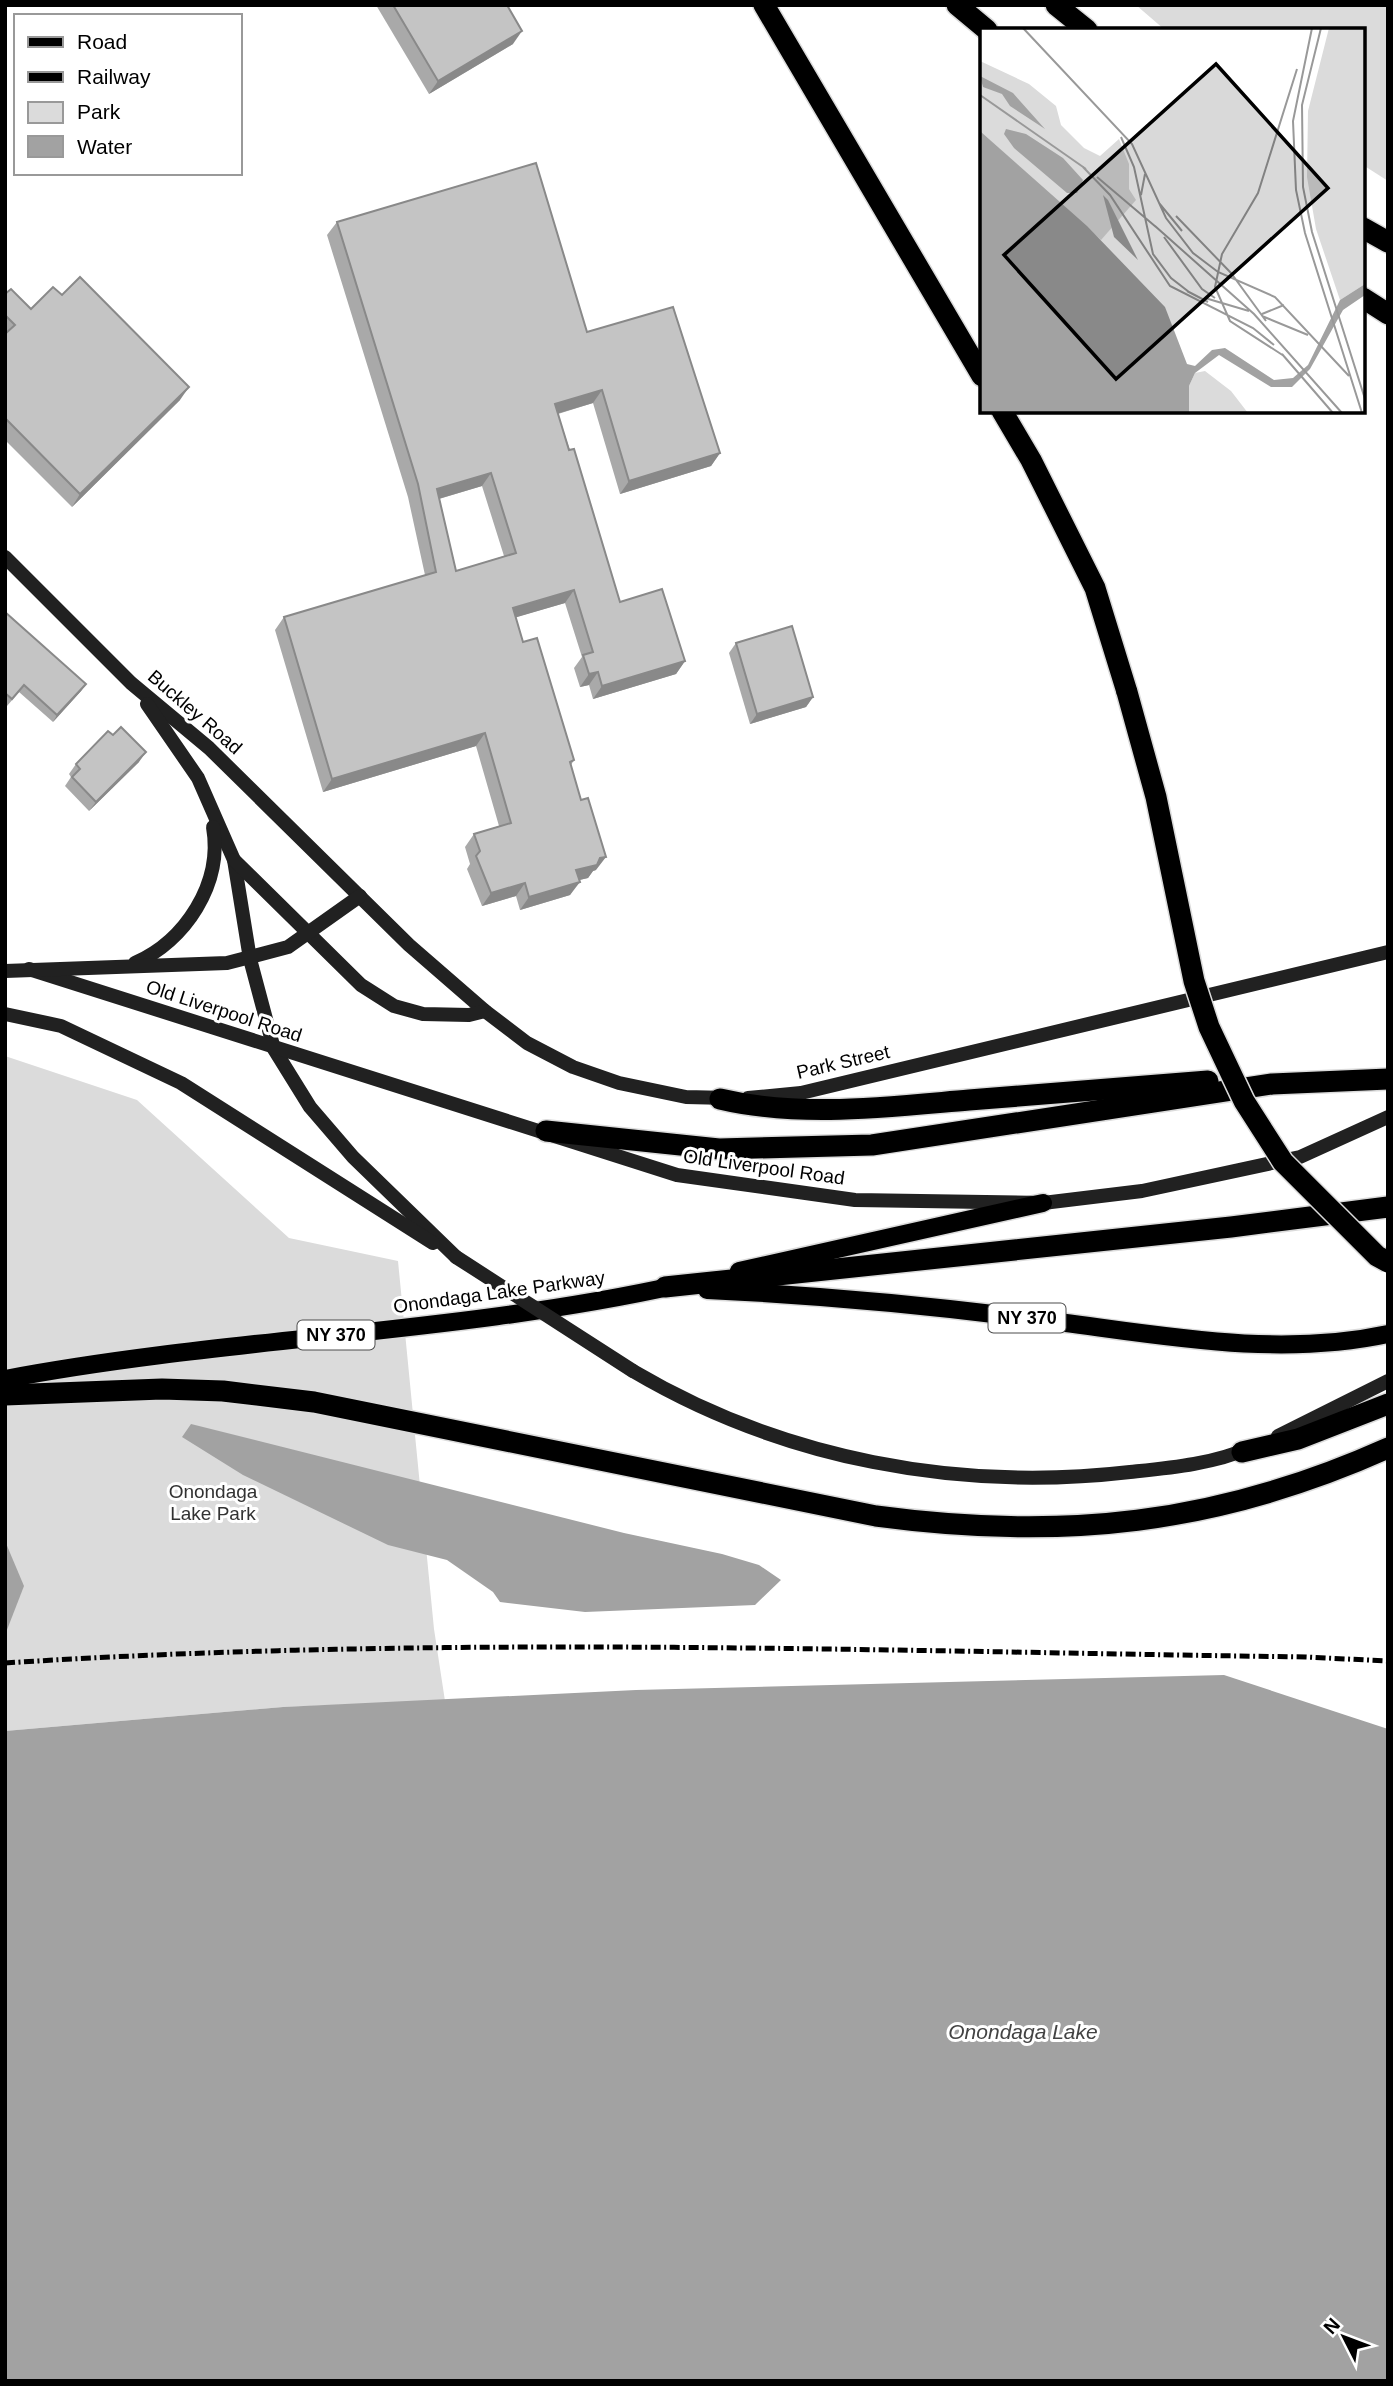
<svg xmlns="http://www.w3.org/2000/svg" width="1393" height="2386" viewBox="0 0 1393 2386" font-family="Helvetica,sans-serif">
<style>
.green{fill:#dbdbdb}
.water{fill:#a2a2a2}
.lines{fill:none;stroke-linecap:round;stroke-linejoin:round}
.primary-casing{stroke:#dbdbdb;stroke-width:21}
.highway-casing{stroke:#dbdbdb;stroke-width:24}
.secondary{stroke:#212121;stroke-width:14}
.primary{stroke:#000;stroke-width:18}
.highway{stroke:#000;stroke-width:21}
.rail{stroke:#000;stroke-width:5;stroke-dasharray:10 3.5 2 3.5;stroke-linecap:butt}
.highway-bridge-casing{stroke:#dbdbdb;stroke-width:24;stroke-linecap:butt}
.secondary-bridge{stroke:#212121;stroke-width:14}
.highway-bridge{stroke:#000;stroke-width:21}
.wall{fill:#a9a9a9;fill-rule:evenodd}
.shaded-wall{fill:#898989}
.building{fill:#c4c4c4;stroke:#898989;stroke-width:2;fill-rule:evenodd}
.labels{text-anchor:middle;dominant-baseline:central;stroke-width:6;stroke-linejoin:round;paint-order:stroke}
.shield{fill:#fff;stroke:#4c4c4c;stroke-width:2}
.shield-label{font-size:18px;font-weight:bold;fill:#000}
.street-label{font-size:19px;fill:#000;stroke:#fff}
.park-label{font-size:19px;fill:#323232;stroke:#fff}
.water-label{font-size:21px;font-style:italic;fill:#434343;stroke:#fff}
.inset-road{fill:none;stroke:#999;stroke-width:2}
.view{fill:#000;fill-opacity:0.15;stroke:#000;stroke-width:3.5}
.inset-edge{fill:none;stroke:#000;stroke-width:3.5}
</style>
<rect width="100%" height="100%" fill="#fff"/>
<g class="green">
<path d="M1136,5h252v176l-25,-16v-135h-198z"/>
<path d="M5,1056l132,44 152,138 109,23 36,368 11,72 -162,6 -278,24z"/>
</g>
<g class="water">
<path d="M191,1424l433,109 98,21 37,11 22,15 -26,25 -170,7 -85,-10 -7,-10 -46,-32 -59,-15 -145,-70 -61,-38z"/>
<path d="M5,1541l19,45 -19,49z"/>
<path d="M1224,1675l164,54v652h-1383v-650l278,-24 353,-17z"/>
</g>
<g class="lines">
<defs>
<g id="primary">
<path d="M739,1271l304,-68"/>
<path d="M707,1290c110,5 219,15 328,29 116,14 237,40 353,15"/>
<path d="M5,1379c223,-42 451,-45 673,-94"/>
</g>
<g id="highway">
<path d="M764,5l218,371"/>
<path d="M957,5l30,25"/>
<path d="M1056,5l31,25"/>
<path d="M1363,228l25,14"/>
<path d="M1363,298l25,16"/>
<path d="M1002,411l29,49 64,128 32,104"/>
<path d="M720,1099c80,19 167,8 249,1 80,-6 160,-12 239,-19"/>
<path d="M546,1131l173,18 153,-4 400,-61 116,-5"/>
<path d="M665,1287l566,-60 157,-20"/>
<path d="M5,1395l157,-6 61,2 91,11 562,114c186,25 340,9 512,-68"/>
<path d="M1242,1452l56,-13 90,-35"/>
</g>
</defs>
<use href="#primary" class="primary-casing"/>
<use href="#highway" class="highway-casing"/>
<g class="secondary">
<path d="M5,557l126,126 78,65 200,197 76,66 42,32 46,24 46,16 67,14 42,1"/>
<path d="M147,704l51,74 36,82 16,99 24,90 36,58 43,50 103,100"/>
<path d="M234,860l127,125 33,21 29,8 46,1 16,-4"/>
<path d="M135,963c50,-22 88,-79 78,-136"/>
<path d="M29,969l648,206 178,25 188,3 99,-12 158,-34 88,-40"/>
<path d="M5,971l222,-8 61,-16 72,-51"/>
<path d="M5,1014l56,12 120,57 252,160"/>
<path d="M748,1098l53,-5 587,-141"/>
<path d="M633,1371c149,88 325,121 497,101 38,-4 84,-8 119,-24"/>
<path d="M1278,1436l110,-55"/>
</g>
<use href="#primary" class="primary"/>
<use href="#highway" class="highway"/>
<path class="rail" d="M5,1663c433,-28 867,-12 1301,-6l82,4"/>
<defs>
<path id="highway-bridge" d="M1127,692l29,105 38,184 15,46 35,74 39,61 94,94 11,6"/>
</defs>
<use href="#highway-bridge" class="highway-bridge-casing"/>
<path class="secondary-bridge" d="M456,1257l177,114"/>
<use href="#highway-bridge" class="highway-bridge"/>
</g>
<g class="wall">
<path d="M376,5h131l6,39 -84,50z"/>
<path d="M337,222l250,110 133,121 -9,13 -91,28 -27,-91 -35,11 62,188 65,59 -9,13 -83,25 -4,-14 -9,2 -6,-19 8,-11 -17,-54 -49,14 7,25 51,118 -3,5 25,105 -3,1 -5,7 -9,2 -9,15 -50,15 -4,-14 -34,10 -15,-37 3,-5 -5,-17 9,-13 25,-8 -23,-80 -153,46 -48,-162 9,-13 141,-42 -17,-78 -81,-262zM482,486l22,70 -48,15 -17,-72z"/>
<path d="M5,294l26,15 31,-14 118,105 -108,107 -67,-67z"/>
<path d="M5,612l81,72 -5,7 -28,31 -34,-30 -12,14 -2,-2z"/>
<path d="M736,643l77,54 -7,10 -56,17 -21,-71z"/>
<path d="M139,762l-50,49 -24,-25 6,-9 -2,-3 7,-10z"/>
</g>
<g class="shaded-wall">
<path d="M522,31l-9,13 -84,50 9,-13z"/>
<path d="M189,387l-9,13 -108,107 8,-13z"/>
<path d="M602,390l-9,13 -47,14 9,-13z"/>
<path d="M720,453l-9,13 -91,28 9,-13z"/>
<path d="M491,473l-9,13 -54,16 9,-13z"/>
<path d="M574,590l-9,13 -61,18 9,-13z"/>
<path d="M685,661l-9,13 -83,25 9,-13z"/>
<path d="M598,672l-9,13 -9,2 9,-13z"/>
<path d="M86,684l-5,7 -28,31 4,-7z"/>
<path d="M813,697l-7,10 -56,17 7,-10z"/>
<path d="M485,733l-9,13 -153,46 9,-13z"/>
<path d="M146,752l-7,10 -50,49 7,-9z"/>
<path d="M606,857l-10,13 -3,1 -5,7 -21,5 9,-13 24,-12z"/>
<path d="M580,882l-10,13 -50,15 9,-13z"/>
<path d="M525,883l-9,13 -34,10 9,-13z"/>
</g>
<g class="building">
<path d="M393,5h114l15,26 -84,50z"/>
<path d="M536,163l51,169 86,-25 47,146 -91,28 -27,-91 -47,14 14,46 5,-1 46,153 42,-13 23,72 -83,25 -4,-14 -9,2 -6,-19 10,-3 -19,-62 -61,18 10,34 14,-4 37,122 -4,2 11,38 7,-2 18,59 -6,1 -3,7 -21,5 4,12 -51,15 -4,-14 -34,10 -15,-37 4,-5 -6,-17 37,-11 -26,-90 -153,46 -48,-162 152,-45 -18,-88 -81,-262zM491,473l25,80 -60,18 -19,-82z"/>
<path d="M80,277l109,110 -109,107 -75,-76v-84l10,-9 -10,-10v-21l6,-5 20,20 22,-22 9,8z"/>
<path d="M5,612l81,72 -29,31 -33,-30 -12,14 -7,-6z"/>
<path d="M792,626l21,71 -56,17 -21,-71z"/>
<path d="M121,727l25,25 -50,50 -24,-25 8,-8 -4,-5 32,-33 5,4z"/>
</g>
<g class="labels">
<g class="shield">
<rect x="988.5" y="1303.5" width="77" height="29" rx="5"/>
<rect x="297.5" y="1320.5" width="77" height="29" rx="5"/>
</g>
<g class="shield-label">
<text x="1027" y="1318">NY 370</text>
<text x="336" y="1335">NY 370</text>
</g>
<g class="street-label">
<text transform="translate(195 712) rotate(41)">Buckley Road</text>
<text transform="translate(224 1011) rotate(18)">Old Liverpool Road</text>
<text transform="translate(843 1062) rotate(-13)">Park Street</text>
<text transform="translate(764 1167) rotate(8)">Old Liverpool Road</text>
<text transform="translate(499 1292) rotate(-8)">Onondaga Lake Parkway</text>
</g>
<g class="park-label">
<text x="213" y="1491">Onondaga<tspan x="213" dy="22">Lake Park</tspan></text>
</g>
<g class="water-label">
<text x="1023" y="2031">Onondaga Lake</text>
</g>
</g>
<g transform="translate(980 28)">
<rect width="385" height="385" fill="#fff"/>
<path d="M349,0h36v256l-25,16 -24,-71 -9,-52 1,-66zM0,33l49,23 27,22 5,19 23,23 16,8 19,-17 10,25v25l7,11 -35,40 -121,-109zM225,343l26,20 17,22h-59v-27l6,-13z" fill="#dbdbdb"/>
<path d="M0,48l33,17 32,36 -35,-23 -8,-12 -19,-7zM26,101l20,5 37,24 20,22 -6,13h-10l-53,-45 -10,-14zM0,103l107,95 78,81 22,57 8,2 17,-16 13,-2 49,32 19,-2 15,-13 32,-65 25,-16v11l-22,15 -33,59 -18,18h-21l-52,-32 -24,18 -6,13v27h-209zM123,167l5,5 30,60 -24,-23z" fill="#a2a2a2"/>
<path class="inset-road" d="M43,0l109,116 34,74 27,35 25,19 57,25 74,79M332,0l-19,93 3,69 9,43 57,180M341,0l-19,77 1,82 9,45 53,167M0,67l106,74M141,109l13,30 19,87 18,24 18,14M103,139l27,28 60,91 83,42 21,17M117,149l59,50M161,167l4,-21M179,175l23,28M196,188l55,57 35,48M175,198l99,88 88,99M184,209l38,52 13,9M207,263l21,11M225,270l44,13M282,286l22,-9M282,288l46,19M302,326l51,59M304,328l-54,-35 -15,-34 7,-33 36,-61 39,-124"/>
<path class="view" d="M236,36l112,124 -212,191 -112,-124z"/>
<rect width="385" height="385" class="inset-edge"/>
</g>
<rect width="1393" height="2386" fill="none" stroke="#000000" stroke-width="14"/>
<rect x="14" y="14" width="228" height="161" fill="#ffffff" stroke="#999999" stroke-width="2"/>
<rect x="28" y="37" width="35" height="10" fill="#000000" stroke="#999999" stroke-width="2"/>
<text x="77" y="49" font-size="21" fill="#000000">Road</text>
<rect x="28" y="72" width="35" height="10" fill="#000000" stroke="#999999" stroke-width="2"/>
<text x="77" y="84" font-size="21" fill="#000000">Railway</text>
<rect x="28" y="102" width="35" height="21" fill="#dbdbdb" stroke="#999999" stroke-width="2"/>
<text x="77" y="119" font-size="21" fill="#000000">Park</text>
<rect x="28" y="136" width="35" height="21" fill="#a2a2a2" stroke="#999999" stroke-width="2"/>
<text x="77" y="154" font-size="21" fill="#000000">Water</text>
<g transform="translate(1344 2337) rotate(312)" stroke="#ffffff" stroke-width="5" paint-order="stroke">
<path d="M0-5L12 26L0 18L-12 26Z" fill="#000000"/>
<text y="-10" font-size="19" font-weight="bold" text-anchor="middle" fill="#000000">N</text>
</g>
</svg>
